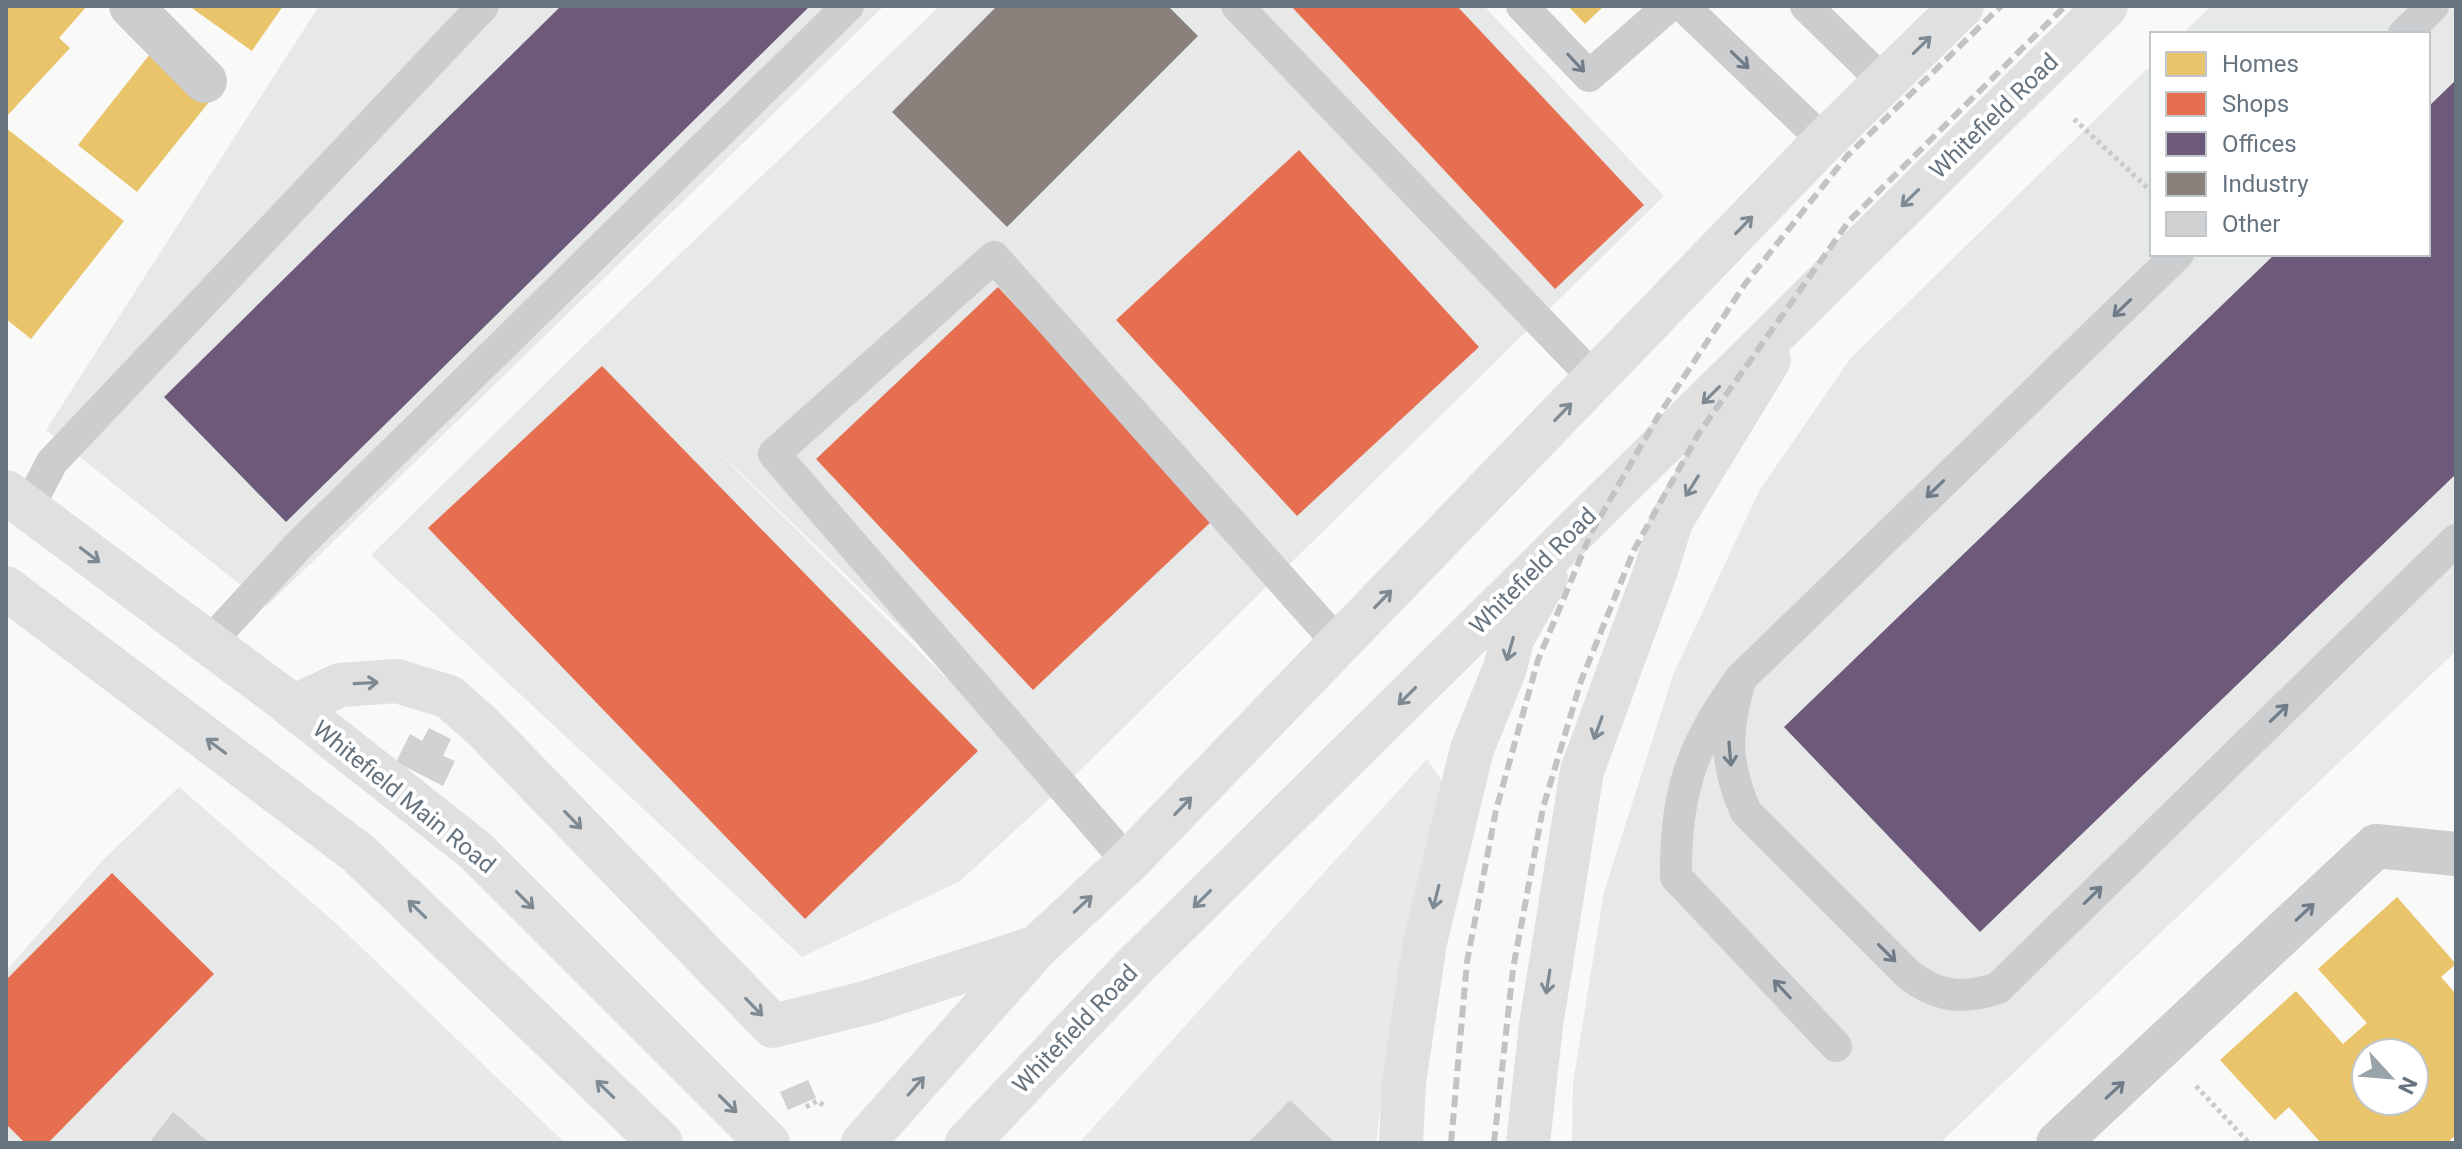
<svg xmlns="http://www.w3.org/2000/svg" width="2462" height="1149" viewBox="0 0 2462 1149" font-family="Roboto,sans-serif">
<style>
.built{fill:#e7e9e8}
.green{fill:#e7eae6}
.homes{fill:#e9c46a;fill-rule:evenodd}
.shops{fill:#e76f51}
.offices{fill:#6d597a}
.industry{fill:#8a817c}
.building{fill:#cfd1d2}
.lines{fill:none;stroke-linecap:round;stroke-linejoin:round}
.path{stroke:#c9cacb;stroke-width:5;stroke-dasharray:4 4;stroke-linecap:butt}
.service{stroke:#cccdce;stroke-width:32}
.minor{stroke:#cccdce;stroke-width:44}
.primary{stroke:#e0e0e1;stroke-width:44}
.rail{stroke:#c2c3c5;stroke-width:6;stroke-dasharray:12 6;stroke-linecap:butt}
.oneway{stroke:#7e8a93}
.oneway2{stroke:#707d88}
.labels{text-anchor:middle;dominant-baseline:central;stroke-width:8;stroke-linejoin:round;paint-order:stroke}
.street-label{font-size:24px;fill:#667480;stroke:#fff}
</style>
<rect width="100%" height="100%" fill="#f9f9f8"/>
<g class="built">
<path d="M319,6h565l-617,600 -221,-176z"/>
<path d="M940,6h544l180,190 -600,590 -378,-366 373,370 -99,91 -158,76 -431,-402 226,-222z"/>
<path d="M2211,6h245v645l-516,492h-368l1,-60 31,-191 69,-217 86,-184 91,-132 302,-295v190h276v-220h-246z"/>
<path d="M179,787l160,139 -208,217h-125v-172l98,-112z"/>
</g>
<g class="green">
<path d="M1427,759l15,22 -51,248 -15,114h-297z"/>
<path d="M1618,892l239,251h-273v-34z"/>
<path d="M339,926l226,217h-434z"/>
</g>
<g class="homes">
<path d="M6,6h81l-28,32 11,10 -64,69z"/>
<path d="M189,6h94l-31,45z"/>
<path d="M1568,6h36l-19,18z"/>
<path d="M150,54l59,48 -72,90 -59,-47z"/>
<path d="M6,128l118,93 -93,118 -25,-20z"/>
<path d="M2397,897l59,67 -15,13 15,17v141l-9,8h-126l-32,-36 -14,13 -55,-60 76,-69 47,53 24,-21 -49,-54zM2366,1053h48v48h-48z"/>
</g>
<g class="shops">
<path d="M1291,6h166l187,199 -89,84z"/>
<path d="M1299,150l180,197 -182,169 -181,-196z"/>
<path d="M998,287l216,232 -181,171 -217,-231z"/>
<path d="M602,366l376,385 -173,168 -377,-391z"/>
<path d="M112,873l102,101 -166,169h-23l-19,-19v-144z"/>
</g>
<g class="offices">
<path d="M561,6h249l-524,516 -122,-125z"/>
<path d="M2456,80v394l-476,458 -196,-205 491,-473h153v-147z"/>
</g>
<path class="industry" d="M997,6h171l30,30 -191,191 -115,-115z"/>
<g class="building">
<path d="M429,728l22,11 -8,17 12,5 -12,25 -47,-24 14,-28 12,7z"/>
<path d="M808,1080l8,18 -28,12 -8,-18z"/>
<path d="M1290,1100l45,43h-87z"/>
<path d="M173,1112l37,31h-55l-4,-3z"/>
</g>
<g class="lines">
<g class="path">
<path d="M2074,119l78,73"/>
<path d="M2196,1086l53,57"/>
<path d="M806,1107l11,-6 8,5"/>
</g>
<g class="service">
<path d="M1237,6l358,373"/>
<path d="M1522,6l67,70 80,-70"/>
<path d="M1683,6l141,135"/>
<path d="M1806,6l78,76"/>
<path d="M2404,34l29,-28"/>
<path d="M28,508l24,-46 431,-456"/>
<path d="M208,644l91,-99 549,-539"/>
<path d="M1741,678c-16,50 -17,85 5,134l162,162c29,23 55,26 90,14l458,-448"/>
<path d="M1128,862l-354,-408 220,-197 345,387"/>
<path d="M1836,1046l-160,-169c-1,-83 15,-132 65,-199l437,-424"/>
</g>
<g class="minor">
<path d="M131,6l74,75"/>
<path d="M2058,1143l318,-297 80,8"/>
</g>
<g class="primary">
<path d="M6,492l271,202 199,157 292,292"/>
<path d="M6,588l352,265 303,290"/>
<path d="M293,707l47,-22 57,-4 52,16 35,31 289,298 96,-24 168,-55"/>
<path d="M863,1143l174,-196 91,-85 696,-721 138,-135"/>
<path d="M967,1143l166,-175 973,-962"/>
<path d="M1401,1143l3,-61 21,-140 47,-193 33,-81 7,-29 34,-61"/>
<path d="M1528,1143l13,-118 41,-254 75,-204 14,-46 98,-161"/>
</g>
<g class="rail">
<path d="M1451,1143l16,-181 29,-152 42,-150 53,-127 66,-115 88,-134 102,-128 154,-150"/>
<path d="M1494,1143l19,-174 30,-161 38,-127 53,-131 65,-117 150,-212 216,-215"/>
</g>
</g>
<defs><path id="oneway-shaft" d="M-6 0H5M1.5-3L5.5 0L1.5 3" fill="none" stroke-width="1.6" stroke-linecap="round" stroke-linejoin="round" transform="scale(2)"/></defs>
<g class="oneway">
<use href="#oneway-shaft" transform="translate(1922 45) rotate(-44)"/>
<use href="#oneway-shaft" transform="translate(1910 198) rotate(136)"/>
<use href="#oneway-shaft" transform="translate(1744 225) rotate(-46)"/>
<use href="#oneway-shaft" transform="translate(1711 395) rotate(135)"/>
<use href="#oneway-shaft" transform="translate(1563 412) rotate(-46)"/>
<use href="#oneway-shaft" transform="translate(1692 486) rotate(122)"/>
<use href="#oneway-shaft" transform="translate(90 555) rotate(37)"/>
<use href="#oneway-shaft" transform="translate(1383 599) rotate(-46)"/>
<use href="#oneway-shaft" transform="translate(1510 649) rotate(106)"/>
<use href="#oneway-shaft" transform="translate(366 683) rotate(-3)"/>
<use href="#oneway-shaft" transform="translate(1407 696) rotate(135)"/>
<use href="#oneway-shaft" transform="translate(1598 728) rotate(110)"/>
<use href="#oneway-shaft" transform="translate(216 746) rotate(-143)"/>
<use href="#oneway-shaft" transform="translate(1183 806) rotate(-46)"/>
<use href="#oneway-shaft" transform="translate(573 820) rotate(46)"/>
<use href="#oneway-shaft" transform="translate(1436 897) rotate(104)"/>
<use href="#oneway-shaft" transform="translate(1202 899) rotate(135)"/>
<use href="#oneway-shaft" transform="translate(525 900) rotate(45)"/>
<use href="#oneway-shaft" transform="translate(1083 904) rotate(-43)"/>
<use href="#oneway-shaft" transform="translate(417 909) rotate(-136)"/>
<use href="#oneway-shaft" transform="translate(1548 982) rotate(99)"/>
<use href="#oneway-shaft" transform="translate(754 1007) rotate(46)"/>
<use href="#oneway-shaft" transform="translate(916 1086) rotate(-49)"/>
<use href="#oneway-shaft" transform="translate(605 1089) rotate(-136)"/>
<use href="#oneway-shaft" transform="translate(728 1104) rotate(45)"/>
</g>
<g class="oneway2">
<use href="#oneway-shaft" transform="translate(1740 60) rotate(44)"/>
<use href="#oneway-shaft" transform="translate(1576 63) rotate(47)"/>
<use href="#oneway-shaft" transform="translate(2122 308) rotate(136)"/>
<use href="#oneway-shaft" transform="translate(1935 489) rotate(136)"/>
<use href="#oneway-shaft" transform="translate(2279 713) rotate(-44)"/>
<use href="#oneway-shaft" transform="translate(1730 754) rotate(85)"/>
<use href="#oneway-shaft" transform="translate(2093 895) rotate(-44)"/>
<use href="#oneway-shaft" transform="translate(2305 912) rotate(-43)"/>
<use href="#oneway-shaft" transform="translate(1887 953) rotate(45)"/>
<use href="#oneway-shaft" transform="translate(1782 989) rotate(-133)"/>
<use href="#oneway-shaft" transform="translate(2115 1090) rotate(-43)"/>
</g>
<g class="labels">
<g class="street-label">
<text transform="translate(1994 116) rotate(-44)">Whitefield Road</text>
<text transform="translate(1533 571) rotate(-45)">Whitefield Road</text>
<text transform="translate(404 797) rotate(39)">Whitefield Main Road</text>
<text transform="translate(1075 1029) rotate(-46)">Whitefield Road</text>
</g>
</g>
<rect width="2462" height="1149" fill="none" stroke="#667480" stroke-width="16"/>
<rect x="2150" y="32" width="280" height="224" fill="#ffffff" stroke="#c2c7cc" stroke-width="2"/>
<rect x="2166" y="52" width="40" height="24" fill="#e9c46a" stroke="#c2c7cc" stroke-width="2"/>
<text x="2222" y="72" font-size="24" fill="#667480">Homes</text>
<rect x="2166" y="92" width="40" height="24" fill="#e76f51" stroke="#c2c7cc" stroke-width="2"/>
<text x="2222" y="112" font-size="24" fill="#667480">Shops</text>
<rect x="2166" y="132" width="40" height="24" fill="#6d597a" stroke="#c2c7cc" stroke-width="2"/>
<text x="2222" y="152" font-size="24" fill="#667480">Offices</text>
<rect x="2166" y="172" width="40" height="24" fill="#8a817c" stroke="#c2c7cc" stroke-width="2"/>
<text x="2222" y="192" font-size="24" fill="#667480">Industry</text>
<rect x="2166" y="212" width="40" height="24" fill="#cfd1d2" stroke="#c2c7cc" stroke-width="2"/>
<text x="2222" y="232" font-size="24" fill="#667480">Other</text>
<g transform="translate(2390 1077) rotate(116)"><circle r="38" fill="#ffffff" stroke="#c2c7cc" stroke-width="2"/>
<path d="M0-6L14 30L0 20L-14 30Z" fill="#99a3aa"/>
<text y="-12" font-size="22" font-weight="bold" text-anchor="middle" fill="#667480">N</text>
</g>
</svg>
